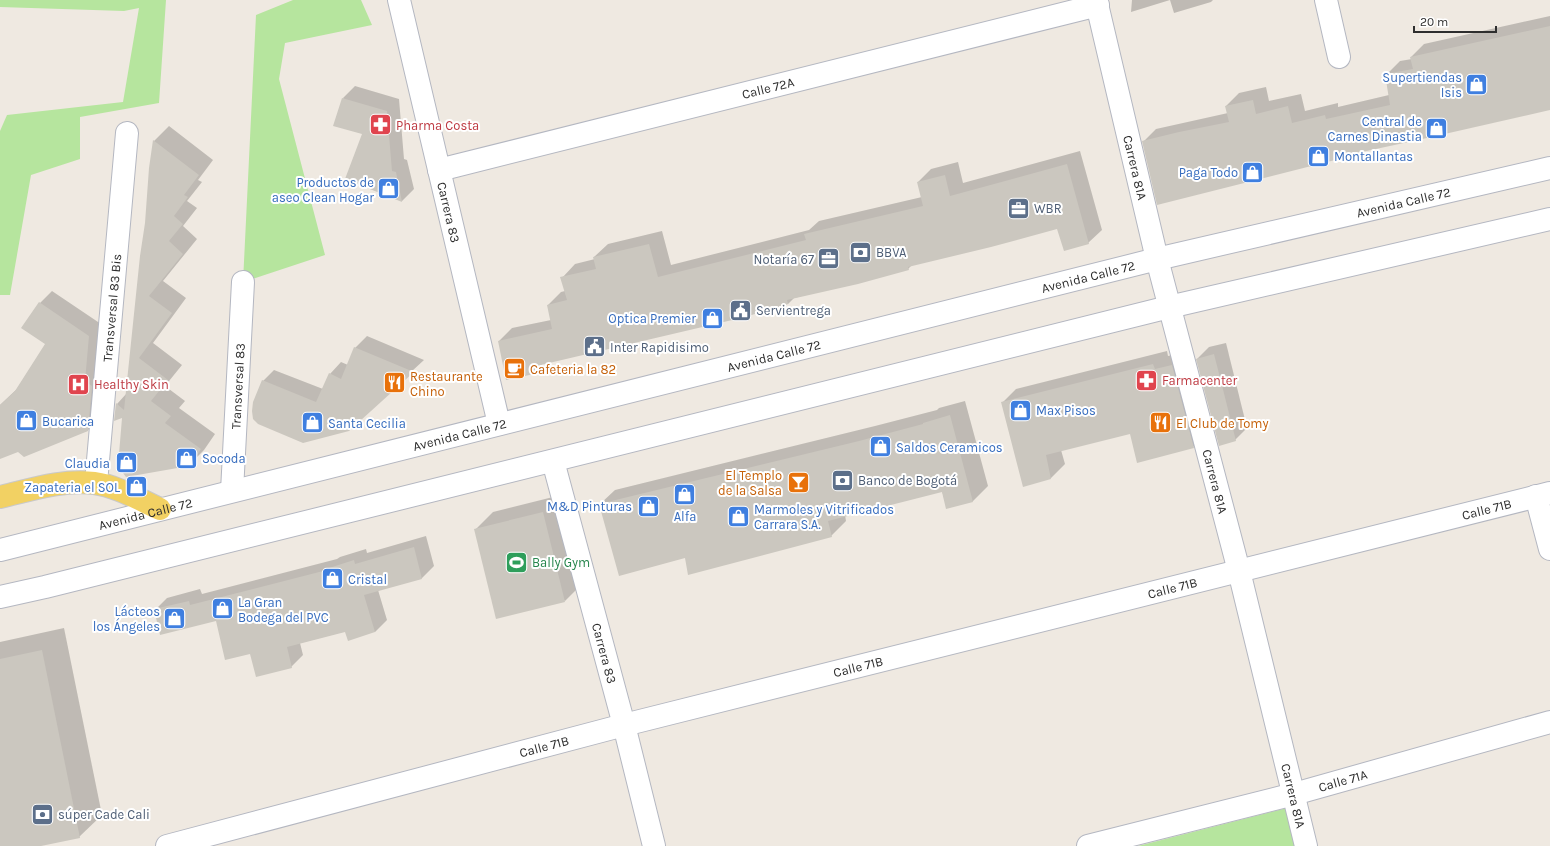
<svg xmlns="http://www.w3.org/2000/svg" width="1550" height="846" viewBox="0 0 1550 846" font-family="Karla,sans-serif">
<style>
.green{fill:#b6e59e}
.shadow{fill:#0003}
.building{fill:#cbc7bf}
.lines{fill:none;stroke-linecap:round;stroke-linejoin:round}
.street-casing{stroke:#b4b7c1;stroke-width:24}
.secondary-casing{stroke:#b4b7c1;stroke-width:24}
.primary-casing{stroke:#c9c9c9;stroke-width:24}
.street{stroke:#fff;stroke-width:22}
.secondary{stroke:#fff;stroke-width:22}
.primary{stroke:#f2d163;stroke-width:22}
.labels{text-anchor:middle;dominant-baseline:central;stroke-width:4;stroke-linejoin:round;paint-order:stroke}
.shop-label{font-size:13px;fill:#366cbe;stroke:#fff;text-anchor:end}
.street-label{font-size:13px;fill:#2e2e2e;stroke:#fff}
.health-label{font-size:13px;fill:#be3a42;stroke:#fff;text-anchor:start}
.service-label{font-size:13px;fill:#4e5e75;stroke:#fff;text-anchor:start}
.food-label{font-size:13px;fill:#c56008;stroke:#fff;text-anchor:start}
.leisure-label{font-size:13px;fill:#27864d;stroke:#fff;text-anchor:start}
</style>
<rect width="100%" height="100%" fill="#efe9e1"/>
<g class="green">
<path d="M0,0h166l-7,103 -79,14v42l-49,16 -21,120h-10v-164l7,-16 116,-13 16,-94 -15,3 -124,-4z"/>
<path d="M293,0h68l11,25 -87,18 -6,36 46,176 -82,27 13,-267z"/>
<path d="M1287,808l10,38h-159z"/>
</g>
<g class="shadow">
<path d="M1132,0h81l-2,2 -37,11 -4,-13 -39,12z"/>
<path d="M1550,16v93l-212,47 -4,4 -191,-18 13,-13 72,-16 -2,-7 13,-13 27,-6 3,14 32,-7 4,17 33,-8v4l51,-12 -2,-21 13,-13 12,-2 -1,-2 13,-13z"/>
<path d="M355,86l44,13 5,60 3,1 7,29 -12,12 -56,-22 18,-45 -21,-36z"/>
<path d="M169,126l44,34 -15,20 4,2 -15,19 10,7 -14,18 14,13 -34,42 23,17 -33,45 29,22 -17,21 20,15 -6,7 36,26 -11,16 -15,15 -66,-49 -6,-12 10,-11 19,-170 4,-55 4,-27z"/>
<path d="M1080,151l22,79 -14,13 -30,-15 -146,37 -4,4 -114,29 -6,6 -246,60 -9,9 -34,-32 13,-13 39,-8 -3,-15 13,-13 4,-1 -3,-13 13,-14 20,-5 -1,-2 14,-13 54,-13 9,34 138,-35 10,-9 103,-24 -4,-15 13,-13 27,-7 5,21z"/>
<path d="M52,291l49,33 -1,94 -13,13 -69,20 -18,7v-53l17,-16 29,-45 -23,-16 17,-25z"/>
<path d="M367,336l57,24 -76,70 -85,-49 11,-11 49,19 7,-15 11,-12 7,3 7,-17z"/>
<path d="M1226,343l21,85 -12,12 -38,-81 12,-12z"/>
<path d="M1167,351l1,5 18,-4 21,81 -14,14 -62,-14 -70,17 4,14 -14,14 -27,7 -22,-82 14,-14z"/>
<path d="M965,401l23,85 -15,15 -26,7 -5,-17 -97,24 1,6 -15,15 -146,20 -85,-52 15,-14 260,-64 62,-16 2,-2z"/>
<path d="M561,495l21,89 -17,17 -90,-71 18,-18z"/>
<path d="M426,536l8,30 -12,12 -44,12 9,30 -12,12 -29,-1 -46,12 3,12 -12,12 -41,-15 -34,-32 -61,-10 12,-12 33,-9 2,5 135,-35 3,-2 26,-8 1,4z"/>
<path d="M64,628l38,187 -23,22 -43,9h-36v-204z"/>
</g>
<g class="building">
<path d="M1550,26v84l-123,28 -93,20 1,2 -178,45 -15,-64 37,-9 50,-10 -4,-16 28,-6 3,14 32,-8 4,17 33,-8 1,4 64,-14 -5,-31 28,-5 -3,-12z"/>
<path d="M342,98l45,13 5,60 4,1 6,30 -57,-23 17,-45 -29,-8z"/>
<path d="M153,140l46,35 -15,20 4,2 -14,19 9,8 -14,17 14,13 -34,42 23,17 -33,45 29,22 -17,21 20,15 -6,7 36,26 -12,17 -63,11 -8,-11 4,-48 -8,3 2,-18 8,7 16,-154 5,-33 4,-55z"/>
<path d="M1067,164l22,80 -25,7 -7,-22 -66,18 -83,20 1,3 -51,14 -71,16 1,4 -43,13 -213,50 2,7 -28,6 -8,-39 54,-12 -5,-24 20,-5 -7,-23 36,-8 -3,-12 56,-13 9,33 148,-37 -2,-6 119,-28 -6,-24 28,-7 5,21z"/>
<path d="M39,302l50,34 -4,45 7,5 -4,45 -64,26 -6,-5 -18,7v-54l15,-14 30,-47 -24,-16z"/>
<path d="M354,347l60,25 -65,59 -46,12 -45,-19 -5,-5 -1,-8 1,-9 9,-22 54,22 13,-29 12,6z"/>
<path d="M1214,354l22,87 -17,5 -23,-87z"/>
<path d="M1153,364l2,5 17,-4 22,83 -57,15 -7,-29 -84,21 5,24 -28,8 -22,-85z"/>
<path d="M950,415l23,87 -27,7 -4,-17 -114,29 4,16 -144,38 -3,-17 -66,18 -20,-72 260,-63 64,-17v-1z"/>
<path d="M543,512l22,90 -69,17 -22,-90z"/>
<path d="M414,547l8,32 -58,16 11,37 -27,9 -3,-9 -58,15 5,21 -36,9 -6,-23 -25,6 -9,-39 -56,14 -6,-26 35,-8 1,4 137,-35 -1,-1 28,-9 1,4z"/>
<path d="M42,650l38,188 -39,8h-41v-187z"/>
</g>
<g class="lines">
<defs>
<g id="street">
<path id="s1" d="M399,0l100,424"/>
<path id="s2" d="M1096,0l61,259 82,312 67,275"/>
<path d="M1326,0l13,57"/>
<path id="s3" d="M439,170l659,-165"/>
<path id="s4" d="M553,461l71,264 30,121"/>
<path id="s5" d="M96,483l31,-350"/>
<path id="s6" d="M232,491l11,-209"/>
<path d="M1536,496l14,53"/>
<path id="s7" d="M167,846l457,-121 926,-232"/>
<path id="s8" d="M1088,846l206,-52 256,-72"/>
</g>
<g id="secondary">
<path id="s9" d="M0,550l1157,-291 393,-91"/>
<path d="M0,597l45,-10 1124,-280 381,-88"/>
</g>
<path id="primary" d="M0,497c30,-7 63,-18 94,-14 23,3 46,17 66,26"/>
</defs>
<use href="#street" class="street-casing"/>
<use href="#secondary" class="secondary-casing"/>
<use href="#primary" class="primary-casing"/>
<use href="#street" class="street"/>
<use href="#secondary" class="secondary"/>
<use href="#primary" class="primary"/>
</g>
<defs>
<symbol id="shop-square" viewBox="-11 -11 22 22"><rect x="-9" y="-9" width="18" height="18" rx="4" fill="#3f7fe0" stroke="#fff"/><path d="M-5-2.5h2.3a2.7 3.5 0 0 1 5.4 0H5L5.5 6h-11ZM-1.5-2.5h3a1.5 2.3 0 0 0-3 0Z" fill="#fff"/></symbol>
<symbol id="pharmacy-square" viewBox="-11 -11 22 22"><rect x="-9" y="-9" width="18" height="18" rx="4" fill="#e0444e" stroke="#fff"/><path d="M-2-6h4v4h4v4h-4v4h-4v-4h-4v-4h4Z" fill="#fff"/></symbol>
<symbol id="office-square" viewBox="-11 -11 22 22"><rect x="-9" y="-9" width="18" height="18" rx="4" fill="#5c6f8a" stroke="#fff"/><path d="M-6-3h4V-5.5h4V-3h4V5H-6ZM-1-4.5V-3h2v-1.5ZM-6 0V1H6V0Z" fill="#fff"/></symbol>
<symbol id="bank-square" viewBox="-11 -11 22 22"><rect x="-9" y="-9" width="18" height="18" rx="4" fill="#5c6f8a" stroke="#fff"/><path d="M-6-4H6V4H-6ZM0-2.3a2.3 2.3 0 1 0 0 4.6a2.3 2.3 0 1 0 0-4.6Z" fill="#fff"/></symbol>
<symbol id="civic-square" viewBox="-11 -11 22 22"><rect x="-9" y="-9" width="18" height="18" rx="4" fill="#5c6f8a" stroke="#fff"/><path d="M-.6-6.5H3V-4.5H.6V-3L4-1V1h2V6H-6V1h2V-1L-.6-3ZM-1.2 2.5V6h2.4V2.5Z" fill="#fff"/></symbol>
<symbol id="cafe-square" viewBox="-11 -11 22 22"><rect x="-9" y="-9" width="18" height="18" rx="4" fill="#e8710a" stroke="#fff"/><path d="M-5.5-4.5H6V0H3Q3 3.5 0 3.5H-2.5Q-5.5 3.5-5.5 0ZM3-3.2v2h1.7v-2ZM-6 4.5H4V6H-6Z" fill="#fff"/></symbol>
<symbol id="restaurant-square" viewBox="-11 -11 22 22"><rect x="-9" y="-9" width="18" height="18" rx="4" fill="#e8710a" stroke="#fff"/><path d="M-5-6h1v4h1v-4h1v4h1v-4h1v5L-1.5 .5V6h-2V.5L-5-1ZM5-6V6H3V1.5H1.5Q1.5-4 5-6Z" fill="#fff"/></symbol>
<symbol id="hospital-square" viewBox="-11 -11 22 22"><rect x="-9" y="-9" width="18" height="18" rx="4" fill="#e0444e" stroke="#fff"/><path d="M-5-5h3v3.5h4V-5h3V5h-3V1.5h-4V5h-3Z" fill="#fff"/></symbol>
<symbol id="bar-square" viewBox="-11 -11 22 22"><rect x="-9" y="-9" width="18" height="18" rx="4" fill="#e8710a" stroke="#fff"/><path d="M-6-5H6L.8 .8V4.5H3.5V6h-7V4.5H-.8V.8Z" fill="#fff"/></symbol>
<symbol id="stadium-square" viewBox="-11 -11 22 22"><rect x="-9" y="-9" width="18" height="18" rx="4" fill="#2e9e5b" stroke="#fff"/><path d="M0-5a6.5 5 0 1 0 0 10a6.5 5 0 1 0 0-10ZM-3.5-1.8h7v3.6h-7Z" fill="#fff"/></symbol>
</defs>
<g fill-rule="evenodd">
<use href="#shop-square" x="1464" y="72" width="25" height="25"/>
<use href="#pharmacy-square" x="368" y="112" width="25" height="25"/>
<use href="#shop-square" x="1424" y="116" width="25" height="25"/>
<use href="#shop-square" x="1306" y="144" width="25" height="25"/>
<use href="#shop-square" x="1240" y="160" width="25" height="25"/>
<use href="#shop-square" x="376" y="176" width="25" height="25"/>
<use href="#office-square" x="1006" y="196" width="25" height="25"/>
<use href="#bank-square" x="848" y="240" width="25" height="25"/>
<use href="#office-square" x="816" y="246" width="25" height="25"/>
<use href="#civic-square" x="728" y="298" width="25" height="25"/>
<use href="#shop-square" x="700" y="306" width="25" height="25"/>
<use href="#civic-square" x="582" y="334" width="25" height="25"/>
<use href="#cafe-square" x="502" y="356" width="25" height="25"/>
<use href="#pharmacy-square" x="1134" y="368" width="25" height="25"/>
<use href="#restaurant-square" x="382" y="370" width="25" height="25"/>
<use href="#hospital-square" x="66" y="372" width="25" height="25"/>
<use href="#shop-square" x="1008" y="398" width="25" height="25"/>
<use href="#shop-square" x="14" y="408" width="25" height="25"/>
<use href="#shop-square" x="300" y="410" width="25" height="25"/>
<use href="#restaurant-square" x="1148" y="410" width="25" height="25"/>
<use href="#shop-square" x="868" y="434" width="25" height="25"/>
<use href="#shop-square" x="174" y="446" width="25" height="25"/>
<use href="#shop-square" x="114" y="450" width="25" height="25"/>
<use href="#bank-square" x="830" y="468" width="25" height="25"/>
<use href="#bar-square" x="786" y="470" width="25" height="25"/>
<use href="#shop-square" x="124" y="474" width="25" height="25"/>
<use href="#shop-square" x="672" y="482" width="25" height="25"/>
<use href="#shop-square" x="636" y="494" width="25" height="25"/>
<use href="#shop-square" x="726" y="504" width="25" height="25"/>
<use href="#stadium-square" x="504" y="550" width="25" height="25"/>
<use href="#shop-square" x="320" y="566" width="25" height="25"/>
<use href="#shop-square" x="210" y="596" width="25" height="25"/>
<use href="#shop-square" x="162" y="606" width="25" height="25"/>
<use href="#bank-square" x="30" y="802" width="25" height="25"/>
</g>
<g class="labels">
<g class="shop-label">
<text x="1462" y="77">Supertiendas<tspan x="1462" dy="15">Isis</tspan></text>
<text x="1422" y="121">Central de<tspan x="1422" dy="15">Carnes Dinastia</tspan></text>
<text x="1334" y="156" text-anchor="start">Montallantas</text>
<text x="1238" y="172">Paga Todo</text>
<text x="374" y="182">Productos de<tspan x="374" dy="15">aseo Clean Hogar</tspan></text>
<text x="696" y="318">Optica Premier</text>
<text x="1036" y="410" text-anchor="start">Max Pisos</text>
<text x="42" y="421" text-anchor="start">Bucarica</text>
<text x="328" y="423" text-anchor="start">Santa Cecilia</text>
<text x="896" y="447" text-anchor="start">Saldos Ceramicos</text>
<text x="202" y="458" text-anchor="start">Socoda</text>
<text x="110" y="463">Claudia</text>
<text x="120" y="487">Zapateria el SOL</text>
<text x="632" y="506">M&amp;D Pinturas</text>
<text x="754" y="509" text-anchor="start">Marmoles y Vitrificados<tspan x="754" dy="15">Carrara S.A.</tspan></text>
<text x="685" y="516" text-anchor="middle">Alfa</text>
<text x="348" y="579" text-anchor="start">Cristal</text>
<text x="238" y="602" text-anchor="start">La Gran<tspan x="238" dy="15">Bodega del PVC</tspan></text>
<text x="160" y="611">Lácteos<tspan x="160" dy="15">los Ángeles</tspan></text>
</g>
<g class="street-label">
<text stroke="none"><textPath href="#s3" startOffset="339">Calle 72A</textPath></text>
<text stroke="none"><textPath href="#s2" startOffset="172">Carrera 81A</textPath></text>
<text stroke="none"><textPath href="#s9" startOffset="1446">Avenida Calle 72</textPath></text>
<text stroke="none"><textPath href="#s1" startOffset="218">Carrera 83</textPath></text>
<text stroke="none"><textPath href="#s9" startOffset="1122">Avenida Calle 72</textPath></text>
<text stroke="none"><textPath href="#s5" startOffset="176">Transversal 83 Bis</textPath></text>
<text stroke="none"><textPath href="#s9" startOffset="798">Avenida Calle 72</textPath></text>
<text stroke="none"><textPath href="#s6" startOffset="105">Transversal 83</textPath></text>
<text stroke="none"><textPath href="#s9" startOffset="474">Avenida Calle 72</textPath></text>
<text stroke="none"><textPath href="#s2" startOffset="496">Carrera 81A</textPath></text>
<text stroke="none"><textPath href="#s7" startOffset="1362">Calle 71B</textPath></text>
<text stroke="none"><textPath href="#s9" startOffset="150">Avenida Calle 72</textPath></text>
<text stroke="none"><textPath href="#s7" startOffset="1038">Calle 71B</textPath></text>
<text stroke="none"><textPath href="#s4" startOffset="199">Carrera 83</textPath></text>
<text stroke="none"><textPath href="#s7" startOffset="714">Calle 71B</textPath></text>
<text stroke="none"><textPath href="#s7" startOffset="390">Calle 71B</textPath></text>
<text stroke="none"><textPath href="#s8" startOffset="263">Calle 71A</textPath></text>
<text stroke="none"><textPath href="#s2" startOffset="820">Carrera 81A</textPath></text>
</g>
<g class="health-label">
<text x="396" y="125">Pharma Costa</text>
<text x="1162" y="380">Farmacenter</text>
<text x="94" y="384">Healthy Skin</text>
</g>
<g class="service-label">
<text x="1034" y="208">WBR</text>
<text x="876" y="252">BBVA</text>
<text x="814" y="259" text-anchor="end">Notaría 67</text>
<text x="756" y="310">Servientrega</text>
<text x="610" y="347">Inter Rapidisimo</text>
<text x="858" y="480">Banco de Bogotá</text>
<text x="58" y="814">súper Cade Cali</text>
</g>
<g class="food-label">
<text x="530" y="369">Cafeteria la 82</text>
<text x="410" y="376">Restaurante<tspan x="410" dy="15">Chino</tspan></text>
<text x="1176" y="423">El Club de Tomy</text>
<text x="782" y="475" text-anchor="end">El Templo<tspan x="782" dy="15">de la Salsa</tspan></text>
</g>
<g class="leisure-label">
<text x="532" y="562">Bally Gym</text>
</g>
</g>
<path d="M1414 26v6h82v-6" fill="none" stroke="#2e2e2e" stroke-width="2"/>
<text x="1420" y="26" font-size="12" fill="#2e2e2e" stroke="#ffffff" stroke-width="3" paint-order="stroke">20 m</text>
</svg>
